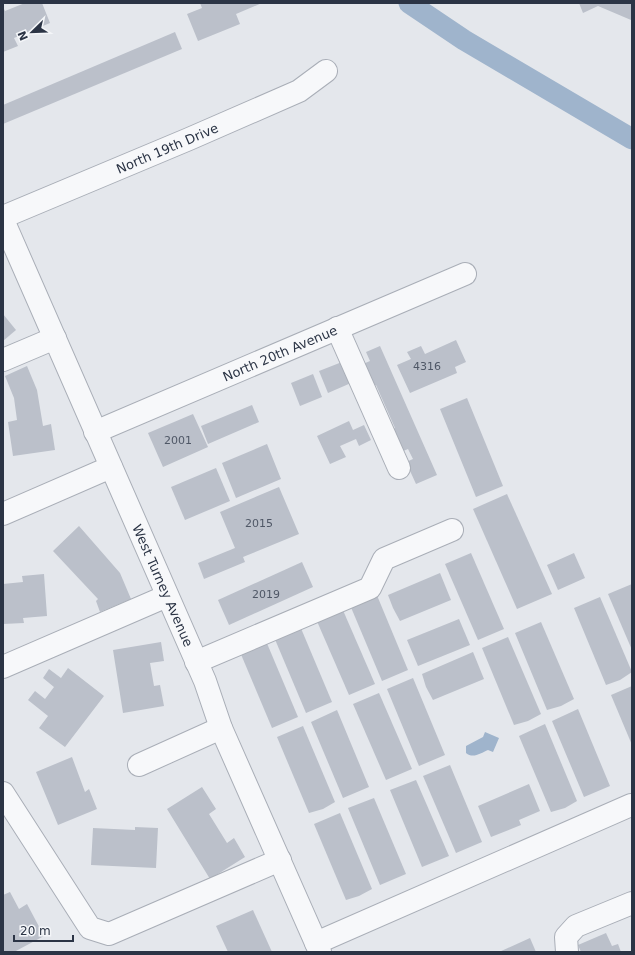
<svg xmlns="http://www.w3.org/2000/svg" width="635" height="955" viewBox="0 0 635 955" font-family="'DejaVu Sans',sans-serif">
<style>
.water{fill:#9fb4cc}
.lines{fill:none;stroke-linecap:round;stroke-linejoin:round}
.canal{stroke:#9fb4cc;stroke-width:21}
.building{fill:#bbc0ca}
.minor-casing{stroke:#a9aeb7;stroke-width:24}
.minor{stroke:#f7f8fa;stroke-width:22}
.labels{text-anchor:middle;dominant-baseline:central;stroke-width:3.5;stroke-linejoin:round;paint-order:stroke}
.number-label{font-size:11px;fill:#4f5766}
.street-label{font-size:13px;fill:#2b3445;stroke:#f4f6f9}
</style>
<rect width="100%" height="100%" fill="#e4e7ec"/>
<path class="water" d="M485,732l14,6 -6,14 -5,-2c-7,3 -15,9 -22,3v-7l17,-9z"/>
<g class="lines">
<path class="canal" d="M409,3l55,37 168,99"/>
</g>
<g class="building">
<path d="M25,3h17l8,20 -36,15 4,8 -15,6v-45l2,4z"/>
<path d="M200,3h62l-26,11 4,10 -42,17 -11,-27 15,-6z"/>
<path d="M579,3h53v20l-1,-3 -33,-14 -15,7z"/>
<path d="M175,32l7,17 -179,75v-19z"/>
<path d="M3,314l13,16 -13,11z"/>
<path d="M456,340l10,22 -11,5 2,6 -47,20 -13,-28 14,-6 -4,-7 14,-6 4,8z"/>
<path d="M380,346l57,129 -21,9 -10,-22 7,-3 -5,-10 -7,3 -10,-22 4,-2 -19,-43 -3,2 -10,-23 7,-3 -4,-9z"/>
<path d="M342,362l9,21 -23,10 -9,-22z"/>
<path d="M27,366l10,24 6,36 8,-2 4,26 -42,6 -5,-34 9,-2 -3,-22 -9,-22z"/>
<path d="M313,374l9,23 -22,9 -9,-23z"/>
<path d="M467,398l36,88 -27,11 -36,-88z"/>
<path d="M252,405l7,17 -51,22 -7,-18z"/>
<path d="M193,414l15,33 -45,20 -15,-34z"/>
<path d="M349,421l4,9 11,-5 7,15 -12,6 -3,-7 -16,7 6,11 -16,7 -13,-28z"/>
<path d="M267,444l14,35 -45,19 -14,-35z"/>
<path d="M216,468l14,33 -45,19 -14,-33z"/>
<path d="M279,487l20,47 -56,23 2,5 -41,17 -6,-16 37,-15 -15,-36z"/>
<path d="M507,494l45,100 -35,15 -44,-100z"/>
<path d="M79,526l41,47 11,26 -31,13 -4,-11 2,-2 -45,-48z"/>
<path d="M471,553l33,76 -26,11 -33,-76z"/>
<path d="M574,553l11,25 -27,12 -11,-25z"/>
<path d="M302,562l11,25 -84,38 -11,-25z"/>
<path d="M440,573l11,27 -51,21 -7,-13 -5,-13z"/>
<path d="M44,574l3,42 -24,2 1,5 -21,1v-40l20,-2 -1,-6z"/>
<path d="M632,584v66l-24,-56z"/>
<path d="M376,593l32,77 -26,11 -32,-76z"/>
<path d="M600,597l32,75 -12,8 -14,5 -32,-77z"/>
<path d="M342,608l33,76 -26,11 -33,-76z"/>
<path d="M459,619l11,26 -52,21 -11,-26z"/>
<path d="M541,622l33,77 -13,7 -14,4 -32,-77z"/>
<path d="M300,626l32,76 -26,11 -32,-76z"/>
<path d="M508,637l33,77 -13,7 -14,4 -32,-77z"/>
<path d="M266,641l32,76 -26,11 -32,-76z"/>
<path d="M161,642l3,19 -14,2 4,23 6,-1 4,21 -41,7 -10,-63z"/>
<path d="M473,652l11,27 -51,21 -7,-13 -4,-13z"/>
<path d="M68,668l36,28 -39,51 -26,-19 9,-12 -20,-16 7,-9 10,8 9,-12 -11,-9 6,-9 12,9z"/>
<path d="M413,678l32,77 -26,11 -32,-77z"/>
<path d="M632,686v59l-21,-50z"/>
<path d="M379,693l33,76 -26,11 -33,-76z"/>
<path d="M578,709l32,77 -26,11 -32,-76z"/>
<path d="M337,710l32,77 -26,11 -32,-76z"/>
<path d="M545,724l32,77 -12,7 -14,4 -32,-76z"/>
<path d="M303,726l32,76 -12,7 -14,4 -32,-76z"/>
<path d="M72,757l13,35 4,-3 8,20 -39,16 -22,-53z"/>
<path d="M450,765l32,77 -26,11 -33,-77z"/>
<path d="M416,780l33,76 -27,11 -32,-77z"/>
<path d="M529,784l11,27 -21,9 2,5 -30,12 -13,-31z"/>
<path d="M202,787l14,22 -7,5 18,29 7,-5 11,19 -35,22 -43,-70z"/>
<path d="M374,798l32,76 -26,11 -32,-77z"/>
<path d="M340,813l32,76 -13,7 -13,4 -32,-76z"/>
<path d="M135,827l23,1 -2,40 -65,-3 2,-37 42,2z"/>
<path d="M10,892l9,17 8,-5 17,32 -30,16h-11v-57z"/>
<path d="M253,910l19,42h-44l-12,-26z"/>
<path d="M606,933l6,13 6,-2 3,8h-40l-3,-7z"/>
<path d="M530,938l6,14h-37z"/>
</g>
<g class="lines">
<defs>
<g id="minor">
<path id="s1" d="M3,217l186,-78 110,-48 27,-20"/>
<path id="s2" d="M3,220l202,461 16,47 99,224"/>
<path d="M337,328l62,140"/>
<path d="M3,360l52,-22"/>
<path id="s3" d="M95,432l370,-158"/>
<path d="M3,514l108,-47"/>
<path d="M196,662l174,-74 14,-29 68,-29"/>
<path d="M3,667l164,-71"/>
<path d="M139,765l82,-37"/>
<path d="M3,793l87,135 19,6 171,-74"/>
<path d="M316,943l315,-138"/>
<path d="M567,952l-1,-15 10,-11 56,-23"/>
</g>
</defs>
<use href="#minor" class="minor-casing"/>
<use href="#minor" class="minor"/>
</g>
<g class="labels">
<g class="number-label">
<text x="427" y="366">4316</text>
<text x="178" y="440">2001</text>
<text x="259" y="523">2015</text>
<text x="266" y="594">2019</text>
</g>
<g class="street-label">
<text stroke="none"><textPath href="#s1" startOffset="178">North 19th Drive</textPath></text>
<text stroke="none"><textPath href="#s3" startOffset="201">North 20th Avenue</textPath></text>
<text stroke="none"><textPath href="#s2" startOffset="399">West Turney Avenue</textPath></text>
</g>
</g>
<rect width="635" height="955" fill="none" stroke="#2b3445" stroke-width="8"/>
<g transform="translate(32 32) rotate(247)" stroke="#f4f6f9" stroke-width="3" paint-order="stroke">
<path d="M0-3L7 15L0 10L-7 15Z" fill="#2b3445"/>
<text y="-6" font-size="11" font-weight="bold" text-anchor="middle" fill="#2b3445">N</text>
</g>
<path d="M14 935v6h59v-6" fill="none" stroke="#2b3445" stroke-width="2"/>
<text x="20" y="935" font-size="12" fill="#2b3445" stroke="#f4f6f9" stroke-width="3" paint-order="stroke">20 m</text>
</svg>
